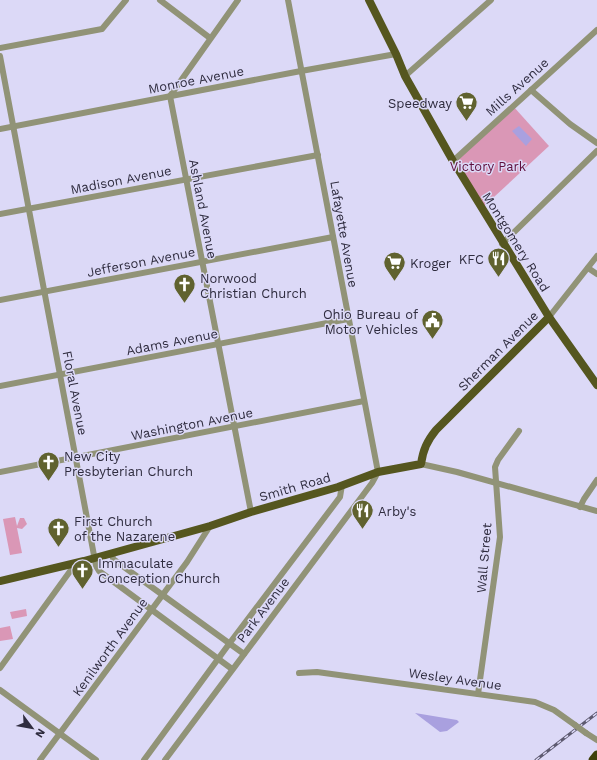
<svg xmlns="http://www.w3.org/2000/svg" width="597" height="760" viewBox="0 0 597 760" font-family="'Work Sans',sans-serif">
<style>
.green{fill:#da97b6}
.water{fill:#a9a0df}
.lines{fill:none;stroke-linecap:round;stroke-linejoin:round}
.minor{stroke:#919377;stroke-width:6}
.major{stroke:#55561f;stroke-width:8}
.highway{stroke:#3f400a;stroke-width:9}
.rail-casing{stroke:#5d5a70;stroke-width:3}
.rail{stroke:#dcd9f7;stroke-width:1.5;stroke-dasharray:4.5;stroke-linecap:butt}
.minor-bridge{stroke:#919377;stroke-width:6}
.labels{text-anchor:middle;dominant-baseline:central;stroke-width:3;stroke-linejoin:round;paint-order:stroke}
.street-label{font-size:13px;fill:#2f2c3f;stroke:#dcd9f7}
.poi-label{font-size:13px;fill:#2f2c3f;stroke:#dcd9f7;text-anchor:start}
.park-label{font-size:13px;fill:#5f103e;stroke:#dcd9f7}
</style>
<rect width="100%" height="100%" fill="#dcd9f7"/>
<g class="green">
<path d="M513,106l36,40 -68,63 -28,-48z"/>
<path d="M15,517l2,9 3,-8h4l3,6 -5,5 -5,-1 5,25 -12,2 -7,-36z"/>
<path d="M26,609l1,7 -15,3 -2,-7z"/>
<path d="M10,626l3,13 -13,2v-13z"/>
</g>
<g class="water">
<path d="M519,126l13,13 -6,7 -14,-15z"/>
<path d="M415,713l42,7 2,2 -12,9 -7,1z"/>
</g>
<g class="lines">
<g class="minor">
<path d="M160,0l50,38"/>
<path d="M238,0l-68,96 81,416"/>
<path d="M0,48l102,-19 24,-29"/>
<path d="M0,56l96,510 3,5 133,98"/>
<path d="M405,76l86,-76"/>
<path d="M531,90l39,34 27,19"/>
<path d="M0,129l301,-58 95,-17"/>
<path d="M453,161l144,-131"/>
<path d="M0,214l318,-59"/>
<path d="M502,244l95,-93"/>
<path d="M588,268l9,6"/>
<path d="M0,300l333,-63"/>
<path d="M549,317l48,-61"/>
<path d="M0,386l348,-67"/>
<path d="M421,464l36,8 140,39"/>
<path d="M0,472l364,-71"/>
<path d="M580,507l4,-8 13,-19"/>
<path d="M112,553l1,6 131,95"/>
<path d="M0,668l76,-105"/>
<path d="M299,673l18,-1 218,30 19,8 21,15"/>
<path d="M0,690l96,70"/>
<path d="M478,694l22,-157 -5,-70 3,-7 21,-29"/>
<path d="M586,733l11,7"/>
<path d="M40,760l147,-198 23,-36"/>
<path d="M144,760l85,-116 111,-147 2,-12"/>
<path d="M165,760l207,-277 6,-11 -90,-472"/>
</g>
<g class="major">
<path d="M369,0l27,54 9,22 48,85 96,156 48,68"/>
<path d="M0,581l84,-20 126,-35 41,-14 87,-25 40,-15 43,-8c2,-14 6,-23 15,-34l113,-113"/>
</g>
<path class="highway" d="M593,760l4,-5"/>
<defs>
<path id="rail" d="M536,760l61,-47"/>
</defs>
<use href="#rail" class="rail-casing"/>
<use href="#rail" class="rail"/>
<path class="minor-bridge" d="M575,725l11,8"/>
</g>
<defs>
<symbol id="supermarket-pin" viewBox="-11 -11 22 30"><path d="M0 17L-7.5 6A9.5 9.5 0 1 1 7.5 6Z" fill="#60622f" stroke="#dcd9f7"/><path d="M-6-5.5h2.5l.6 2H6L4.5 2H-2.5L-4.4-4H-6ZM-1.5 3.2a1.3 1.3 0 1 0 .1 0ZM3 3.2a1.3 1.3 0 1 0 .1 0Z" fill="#fff"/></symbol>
<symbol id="restaurant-pin" viewBox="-11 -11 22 30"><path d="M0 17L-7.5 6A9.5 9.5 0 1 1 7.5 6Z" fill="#60622f" stroke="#dcd9f7"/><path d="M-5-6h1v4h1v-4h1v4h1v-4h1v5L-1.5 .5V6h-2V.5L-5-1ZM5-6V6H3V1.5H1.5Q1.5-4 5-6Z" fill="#fff"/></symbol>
<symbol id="church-pin" viewBox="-11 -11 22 30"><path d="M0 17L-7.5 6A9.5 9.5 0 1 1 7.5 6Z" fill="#60622f" stroke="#dcd9f7"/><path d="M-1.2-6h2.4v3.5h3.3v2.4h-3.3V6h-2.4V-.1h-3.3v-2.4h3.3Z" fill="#fff"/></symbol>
<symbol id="civic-pin" viewBox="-11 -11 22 30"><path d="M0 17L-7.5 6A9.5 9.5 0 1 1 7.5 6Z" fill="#60622f" stroke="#dcd9f7"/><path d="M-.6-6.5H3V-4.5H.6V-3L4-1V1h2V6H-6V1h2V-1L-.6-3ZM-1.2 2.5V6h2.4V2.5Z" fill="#fff"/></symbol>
</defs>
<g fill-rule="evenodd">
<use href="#supermarket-pin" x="454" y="90" width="25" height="34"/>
<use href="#restaurant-pin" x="486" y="246" width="25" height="34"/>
<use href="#supermarket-pin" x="382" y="250" width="25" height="34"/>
<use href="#church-pin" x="172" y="272" width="25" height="34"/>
<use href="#civic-pin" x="420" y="308" width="25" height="34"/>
<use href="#church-pin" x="36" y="450" width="25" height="34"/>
<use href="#restaurant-pin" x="350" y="498" width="25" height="34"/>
<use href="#church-pin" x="46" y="516" width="25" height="34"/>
<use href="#church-pin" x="70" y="558" width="25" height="34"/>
</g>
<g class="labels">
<g class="street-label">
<text transform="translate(196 80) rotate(-11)">Monroe Avenue</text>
<text transform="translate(517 87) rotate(-42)">Mills Avenue</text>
<text transform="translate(121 180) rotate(-11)">Madison Avenue</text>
<text transform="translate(203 209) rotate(79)">Ashland Avenue</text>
<text transform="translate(344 234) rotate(80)">Lafayette Avenue</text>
<text transform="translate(516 242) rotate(58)">Montgomery Road</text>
<text transform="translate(141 262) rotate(-11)">Jefferson Avenue</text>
<text transform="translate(172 342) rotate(-11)">Adams Avenue</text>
<text transform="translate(498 351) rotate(-45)">Sherman Avenue</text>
<text transform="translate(75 393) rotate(79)">Floral Avenue</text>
<text transform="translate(192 424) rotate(-11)">Washington Avenue</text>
<text transform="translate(295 487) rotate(-16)">Smith Road</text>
<text transform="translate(484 558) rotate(-85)">Wall Street</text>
<text transform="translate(263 610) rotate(-53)">Park Avenue</text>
<text transform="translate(110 647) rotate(-54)">Kenilworth Avenue</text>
<text transform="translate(455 679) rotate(8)">Wesley Avenue</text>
</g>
<g class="poi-label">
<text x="452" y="103" text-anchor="end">Speedway</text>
<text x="484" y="259" text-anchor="end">KFC</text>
<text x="410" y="263">Kroger</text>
<text x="200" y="278">Norwood<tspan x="200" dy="15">Christian Church</tspan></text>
<text x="418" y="314" text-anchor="end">Ohio Bureau of<tspan x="418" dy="15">Motor Vehicles</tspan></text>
<text x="64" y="456">New City<tspan x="64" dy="15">Presbyterian Church</tspan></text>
<text x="378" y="511">Arby's</text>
<text x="74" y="521">First Church<tspan x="74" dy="15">of the Nazarene</tspan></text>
<text x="98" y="563">Immaculate<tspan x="98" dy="15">Conception Church</tspan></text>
</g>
<g class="park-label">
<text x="488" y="166">Victory Park</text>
</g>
</g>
<g transform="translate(32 728) rotate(122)" stroke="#dcd9f7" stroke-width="3" paint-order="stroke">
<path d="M0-3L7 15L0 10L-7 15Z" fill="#2f2c3f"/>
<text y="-6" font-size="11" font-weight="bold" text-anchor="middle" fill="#2f2c3f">N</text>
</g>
</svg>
